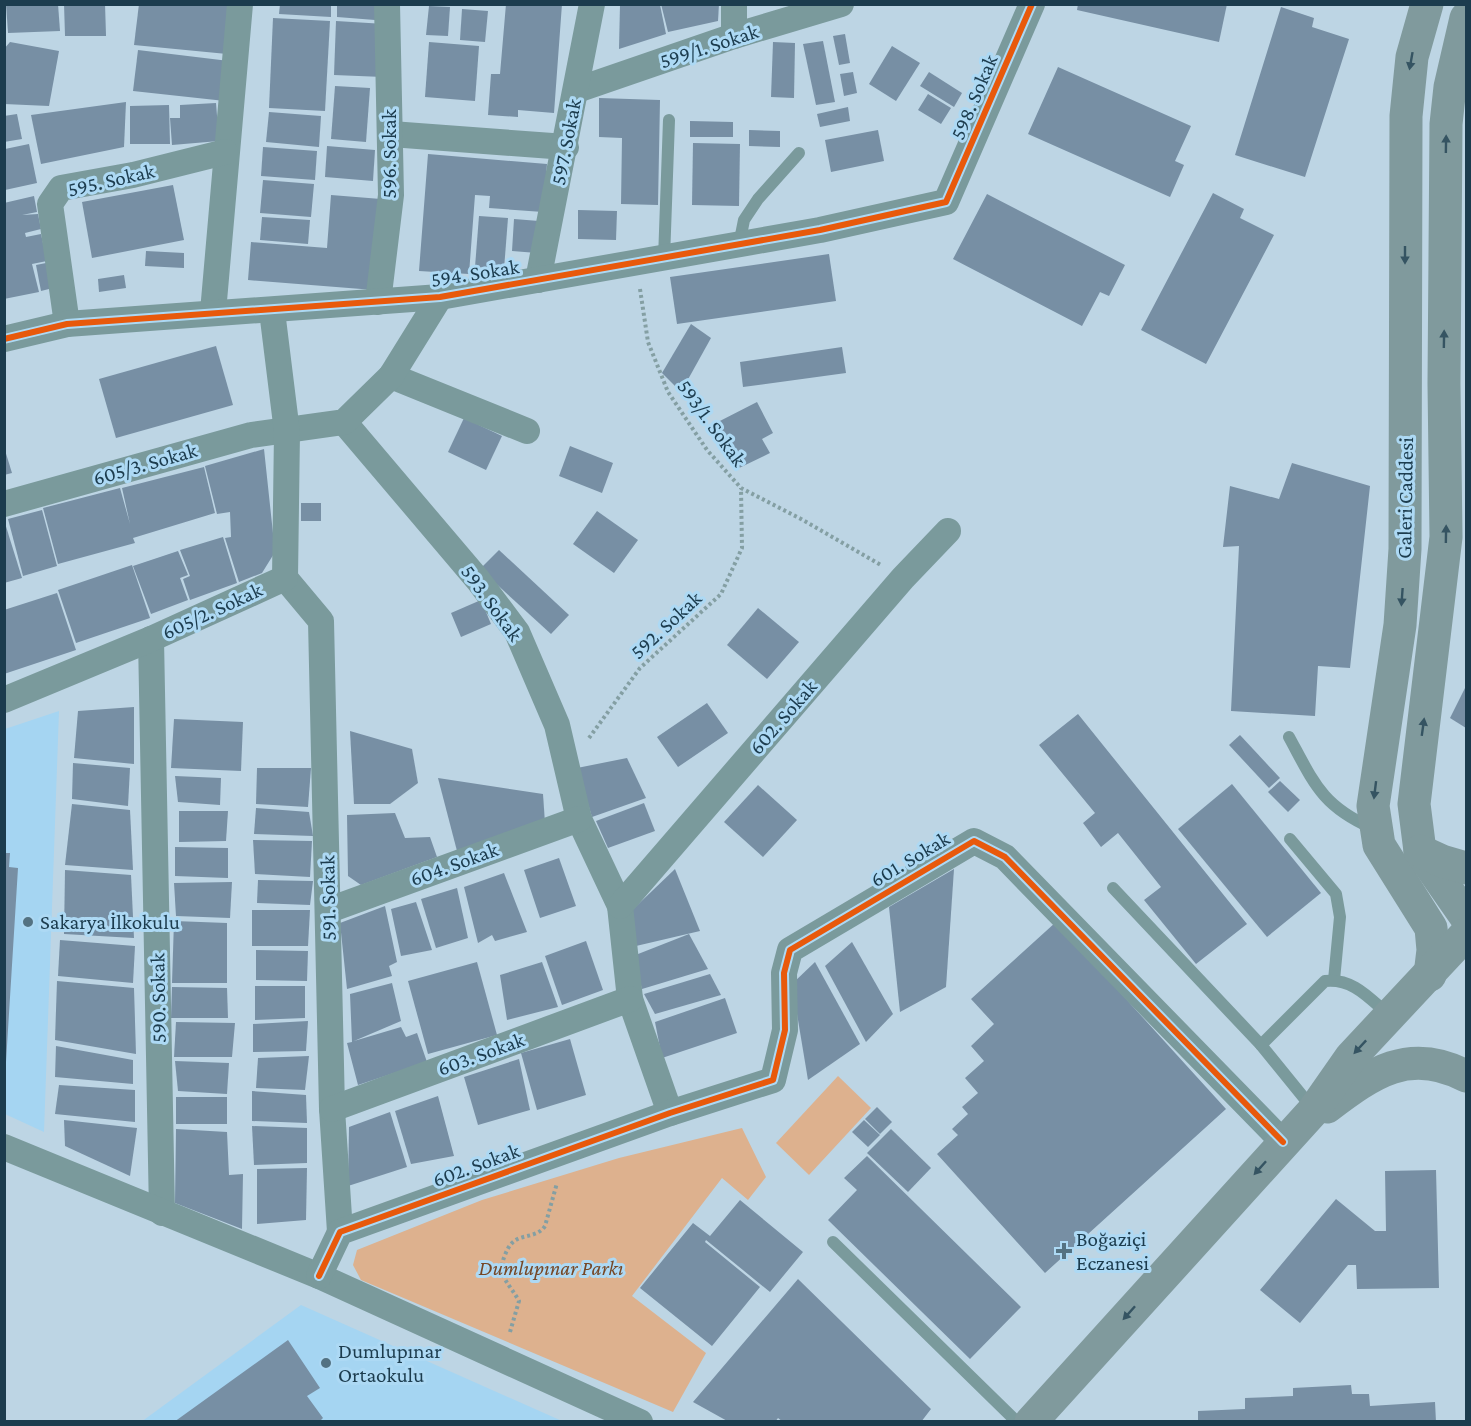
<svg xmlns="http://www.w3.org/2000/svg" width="1471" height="1426" viewBox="0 0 1471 1426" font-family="'Crimson Pro',serif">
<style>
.built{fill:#a5d5f2}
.green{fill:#ddb18e}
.building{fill:#778fa4}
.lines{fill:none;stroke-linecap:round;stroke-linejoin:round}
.path{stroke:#849fa3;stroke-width:4;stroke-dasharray:3 3;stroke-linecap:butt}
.lane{stroke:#7a9a9c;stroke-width:12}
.street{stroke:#7a9a9c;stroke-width:26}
.primary{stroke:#809a9d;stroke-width:33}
.cycleway-casing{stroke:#add9f4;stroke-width:10}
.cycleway{stroke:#e8590c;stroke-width:6}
.oneway{fill:#355462}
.poi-dot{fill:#547282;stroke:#add9f4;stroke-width:2}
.labels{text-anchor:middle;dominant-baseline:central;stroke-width:6;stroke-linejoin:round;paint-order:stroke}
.street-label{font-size:21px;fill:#1c3c4e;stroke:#add9f4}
.poi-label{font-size:21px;fill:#1c3c4e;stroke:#add9f4;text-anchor:start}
.park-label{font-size:21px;font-style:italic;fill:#764725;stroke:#add9f4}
</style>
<rect width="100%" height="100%" fill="#bdd5e4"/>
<g class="built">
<path d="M59,711l-15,421 -39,-18v-385z"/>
<path d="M301,1305l261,116 -421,1z"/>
</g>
<g class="green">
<path d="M838,1076l33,32 -62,67 -33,-32z"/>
<path d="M742,1128l24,49 -18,23 -26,-22 -90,118 74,57 -33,59 -312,-132 -8,-15 4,-15 125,-50 137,-42z"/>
</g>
<g class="building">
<path d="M6,4h52l2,27 -52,2z"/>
<path d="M64,4h41l1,32h-41z"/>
<path d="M139,4h93l-5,50 -93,-9z"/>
<path d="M280,4h51v13l-52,-3z"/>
<path d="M337,4h39l-1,16 -38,-3z"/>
<path d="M506,4h56l-8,109 -36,-3v7l-30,-2 3,-41h9z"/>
<path d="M661,4h58l-1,17 -50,11z"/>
<path d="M1078,4h149l-8,38 -142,-32z"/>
<path d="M620,5h40l6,29 -47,15z"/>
<path d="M429,6l21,1 -2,29 -22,-1z"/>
<path d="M1281,7l33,11 -2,9 37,12 -44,138 -70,-22z"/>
<path d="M462,9l26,2 -3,31 -25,-2z"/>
<path d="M273,18l57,3 -5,90 -56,-3z"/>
<path d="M336,21l49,3 -2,53 -49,-2z"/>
<path d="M845,34l5,29 -11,2 -6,-29z"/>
<path d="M823,41l12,61 -19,3 -13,-61z"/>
<path d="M10,42l49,9 -10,55 -45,-2v-55z"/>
<path d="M429,42l50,4 -4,55 -50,-4z"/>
<path d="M773,42l22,1 -1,55 -23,-1z"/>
<path d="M892,46l28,17 -24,38 -27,-17z"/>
<path d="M138,50l91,11 -4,40 -92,-10z"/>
<path d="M1058,67l133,59 -16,35 9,4 -14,32 -142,-63z"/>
<path d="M853,72l4,21 -13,3 -4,-22z"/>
<path d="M929,72l33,21 -8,14 -34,-21z"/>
<path d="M335,86l35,2 -4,54 -35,-3z"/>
<path d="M928,94l23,14 -10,16 -23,-14z"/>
<path d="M599,98l61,2 -2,105 -37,-1 1,-66 -23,-1z"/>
<path d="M126,102l-2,45 -83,17 -10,-49z"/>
<path d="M216,103l3,38 -47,4 -2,-27h10v-13z"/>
<path d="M169,105l1,39h-40v-38z"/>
<path d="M848,107l2,14 -30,6 -3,-13z"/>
<path d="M269,112l52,4 -2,31 -53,-5z"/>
<path d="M17,114l5,25 -18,3v-26z"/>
<path d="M690,121l43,1v15h-43z"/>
<path d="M749,130l31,1v16l-31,-1z"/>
<path d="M878,130l6,31 -53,11 -6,-32z"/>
<path d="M693,143l47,1 -1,62 -47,-1z"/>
<path d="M29,144l8,39 -32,7v-41z"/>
<path d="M327,146l48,4 -2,31 -48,-4z"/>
<path d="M263,147l54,4 -2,29 -54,-4z"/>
<path d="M428,154l119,10 -4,48 -54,-4 1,-12 -15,-1 -6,79 -50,-3z"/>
<path d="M263,180l51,4 -3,33 -51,-4z"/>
<path d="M173,185l11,55 -92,18 -10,-56z"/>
<path d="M1213,193l31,16 -4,9 34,17 -68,129 -65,-34z"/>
<path d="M987,194l138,71 -16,31 -9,-4 -18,34 -129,-67z"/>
<path d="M331,195l50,4 -7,91 -126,-10 3,-38 76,6z"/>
<path d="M34,196l3,16 -15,3 16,-1 3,15 -16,4 1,4 15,-3 6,27 -15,3 7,28 -35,7v-96z"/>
<path d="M578,210l39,1 -1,29 -38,-1z"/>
<path d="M479,216l29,2 -4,51 -29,-2z"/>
<path d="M262,217l48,3 -2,24 -48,-4z"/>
<path d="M514,219l25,2 -2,32 -25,-2z"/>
<path d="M146,251l38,2v15l-39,-2z"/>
<path d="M829,254l7,47 -159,23 -7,-47z"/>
<path d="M51,262l6,25 -16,4 -5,-26z"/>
<path d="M124,275l2,13 -27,4 -1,-13z"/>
<path d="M691,324l20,14 -30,54 -19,-19z"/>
<path d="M216,346l17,59 -117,33 -17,-59z"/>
<path d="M842,347l4,26 -103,14 -3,-25z"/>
<path d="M757,402l16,31 -11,6 8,14 -33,16 -23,-45z"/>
<path d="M464,418l38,18 -16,34 -38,-18z"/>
<path d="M570,446l43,17 -11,30 -43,-17z"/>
<path d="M4,447l8,26 -8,2z"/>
<path d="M264,449l11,103 -13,21 -23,9 -14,-44 6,-1 -1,-25 -13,2 -12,-48z"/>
<path d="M1292,463l78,23 -20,182 -32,-2 -3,50 -84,-5 8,-165 -16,1 7,-61 49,13z"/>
<path d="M204,467l11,46 -82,25 2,5 -77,21 -15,-56 77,-20 10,36 -8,-36z"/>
<rect x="301" y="503" width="20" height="18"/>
<path d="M42,510l15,56 -34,10 -15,-57z"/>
<path d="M597,511l41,29 -24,33 -41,-29z"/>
<path d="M4,520l18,58 -18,5z"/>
<path d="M223,537l14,46 -47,17 -7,-21 7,-3 -10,-26z"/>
<path d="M499,550l70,65 -18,19 -71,-65z"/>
<path d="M178,551l10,24 -8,3 8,22 -37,14 -18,-48z"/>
<path d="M132,565l18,53 -74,25 -18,-53z"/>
<path d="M57,593l19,57 -72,24v-64z"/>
<path d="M481,600l10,24 -30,13 -10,-24z"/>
<path d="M758,608l41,34 -32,37 -40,-34z"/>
<path d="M1466,686v42l-16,-10z"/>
<path d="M707,703l21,30 -50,34 -21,-30z"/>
<path d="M134,707v57l-60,-6 4,-47z"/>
<path d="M1078,714l169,210 -51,40 -52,-64 17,-13 -43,-54 -17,14 -18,-24 12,-10 -56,-68z"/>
<path d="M174,719l69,3 -2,49 -70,-3z"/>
<path d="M350,731l62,18 6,34 -28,21h-36z"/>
<path d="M1240,735l40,43 -11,10 -40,-43z"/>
<path d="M627,758l19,40 -54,19 -15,-49z"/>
<path d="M73,763l57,5 -2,38 -56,-7z"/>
<path d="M257,768h54l-3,39 -52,-3z"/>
<path d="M175,776l46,2 -1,27 -42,-3z"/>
<path d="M438,778l105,16 2,29 -88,28z"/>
<path d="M1280,781l20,19 -12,12 -20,-20z"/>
<path d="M1232,784l89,109 -54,44 -89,-108z"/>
<path d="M758,785l39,35 -34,37 -39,-35z"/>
<path d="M644,803l11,28 -47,17 -12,-27z"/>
<path d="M72,804l58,6 3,60 -68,-5z"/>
<path d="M256,808l53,4 4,24 -59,-2z"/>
<path d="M179,811h49l-2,30 -47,1z"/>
<path d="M395,813l10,25 25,-1 7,20 -76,28 -13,-9 -1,-61z"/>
<path d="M253,840l59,1 -2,36 -55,-3z"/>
<path d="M175,847l53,1v30l-53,-2z"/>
<path d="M4,853h6l-1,14 9,1 -12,194z"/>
<path d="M559,858l17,48 -36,12 -16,-48z"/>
<path d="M675,869l25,62 -64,15 -8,-32z"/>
<path d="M954,869l-8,118 -46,25 -11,-105z"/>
<path d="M65,870l66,5 3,63 -70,-4z"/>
<path d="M504,873l23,59 -32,9 -3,-6 -14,8 -14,-56z"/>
<path d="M258,880l55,1 -3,24 -53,-2z"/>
<path d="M232,882l-2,36 -54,-2 -2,-33z"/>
<path d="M457,888l11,50 -32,10 -15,-49z"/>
<path d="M416,902l16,48 -31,6 -10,-47z"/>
<path d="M385,906l12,56 -8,4 3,10 -45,13 -7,-66z"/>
<path d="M252,910h58l-2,36h-56z"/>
<path d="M174,921l53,2v60h-55z"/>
<path d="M1056,922l170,187 -181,164 -108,-119 21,-19 -6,-6 16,-15 -6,-7 16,-14 -13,-15 19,-17 -13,-15 23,-22 -23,-25z"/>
<path d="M689,934l19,35 -66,20 -9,-33z"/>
<path d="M60,940l75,6 -2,37 -75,-7z"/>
<path d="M586,941l17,49 -41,15 -17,-49z"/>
<path d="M852,942l41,72 -27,28 -41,-76z"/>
<path d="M256,950l52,1 -1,30 -51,-1z"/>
<path d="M477,962l20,73 -69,19 -20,-73z"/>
<path d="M542,962l16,45 -51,13 -7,-45z"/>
<path d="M815,962l45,82 -52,36 -16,-96z"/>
<path d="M710,974l11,21 -66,19 -11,-20z"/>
<path d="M57,981l77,7 2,66 -81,-14z"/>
<path d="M392,983l9,38 -47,20 47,-14 5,10 11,-4 10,29 -69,23 -11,-42 5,-1 -2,-48z"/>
<path d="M255,986h50v32l-50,2z"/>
<path d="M172,987l55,1 1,30h-57z"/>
<path d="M725,998l12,35 -75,25 -7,-36z"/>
<path d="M308,1021l-2,30 -53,1v-28z"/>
<path d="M176,1022l59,1 -3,34h-58z"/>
<path d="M570,1039l16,56 -49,15 -16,-57z"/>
<path d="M56,1046l77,14v24l-78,-7z"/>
<path d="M309,1056l-4,34 -49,-2 2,-30z"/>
<path d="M519,1059l11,51 -52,15 -14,-48z"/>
<path d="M175,1061l54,2 -2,31 -49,-3z"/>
<path d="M59,1085l76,5v32l-80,-8z"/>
<path d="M252,1091l54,4 1,28 -55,-2z"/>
<path d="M438,1096l16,60 -43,8 -16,-53z"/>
<rect x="176" y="1097" width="51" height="27"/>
<path d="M877,1107l15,15 -12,12 -15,-15z"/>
<path d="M390,1112l17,55 -59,19 1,-59z"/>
<path d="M64,1120l73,8 -7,48 -65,-30z"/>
<path d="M864,1120l16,15 -12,12 -16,-15z"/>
<path d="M252,1126l55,2v35l-53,2z"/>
<path d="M176,1129l51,3 2,43 14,-1 -1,55 -67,-26z"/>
<path d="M891,1129l40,39 -23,24 -41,-39z"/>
<path d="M867,1156l154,151 -51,52 -142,-139 29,-30 -13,-12z"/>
<path d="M307,1168l-1,52 -49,4v-55z"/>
<path d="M1436,1170l3,118 -82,1 -1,-24h-8l-48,58 -40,-33 76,-91 39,32h11l-1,-60z"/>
<path d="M740,1200l63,52 -33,40 -64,-52 -1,2 55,45 -48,59 -72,-58 53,-65 17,13z"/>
<path d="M798,1279l133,130 -10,13h-138l-5,-4 -3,4h-46l-36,-20z"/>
<path d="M288,1340l32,48 -13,8 16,22 -4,4h-145z"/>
<path d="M1351,1385l1,9h17l1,12 65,-4 1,20h-238v-11l47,-2v-11l48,-2v-8z"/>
</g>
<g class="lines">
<g class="path">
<path d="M640,289l8,53 20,50 39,58 34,38 60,31 80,46"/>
<path d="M589,738l51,-70 81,-74 21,-46 -1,-60"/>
<path d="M510,1332l9,-31c-9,-17 -23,-25 -14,-46 3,-8 7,-14 15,-17 9,-3 19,-3 25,-12l12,-43"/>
</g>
<g class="lane">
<path d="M739,245l5,-25 14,-21 41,-46"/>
<path d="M664,259l5,-139"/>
<path d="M1289,737c25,46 33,69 83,91"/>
<path d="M1290,839l46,55 4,23 -6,63"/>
<path d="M1113,888l148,157 52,64"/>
<path d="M1261,1045l64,-64c28,-3 44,17 64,34"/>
<path d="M833,1242l184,180"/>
</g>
<g class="street">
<path d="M734,4v32"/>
<path d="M577,90l157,-54 107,-32"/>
<path d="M391,134l175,13"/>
<path d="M538,280l54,-276"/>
<path d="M378,302l13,-107 -4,-191"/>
<path d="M213,312l27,-308"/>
<path d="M67,324l-17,-120 11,-16 72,-13 92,-23"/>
<path d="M4,339l63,-15 373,-27 380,-67 126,-28 86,-198"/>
<path d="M391,376l136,55"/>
<path d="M344,422l134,158 39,52 40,93 22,94 41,87 10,93 40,114"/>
<path d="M4,504l247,-69 93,-13 47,-46 49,-79"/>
<path d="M285,578l36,43 11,488 8,123"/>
<path d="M151,639l11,574"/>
<path d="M4,700l147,-61 134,-61 2,-146 -15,-121"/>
<path d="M620,906l283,-328 45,-47"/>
<path d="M329,910l250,-91"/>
<path d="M332,1109l298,-110"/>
<path d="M4,1147l315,129 321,146"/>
<path d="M319,1276l21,-44 330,-119 103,-33 12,-50 -1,-57 6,-23 184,-109 31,16 278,285"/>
</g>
<g class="primary">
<path d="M1427,4l-15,53 -6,59 -1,433 -5,76 -27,181 6,39 52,83 2,22 -3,25"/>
<path d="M1466,18l-16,69 -4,37 -2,260 2,153 -32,267 6,47 46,66"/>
<path d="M1420,851l22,10 24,7"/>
<path d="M1327,1107c45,-34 82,-61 139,-31"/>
<path d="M1031,1422l283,-312 37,-53 115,-123"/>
</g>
<defs>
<g id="cycleway">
<path d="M4,339l63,-15 373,-27 380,-67 126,-28 86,-198"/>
<path d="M319,1276l21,-44 330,-119 103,-33 12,-50 -1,-57 6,-23 184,-109 31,16 278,285"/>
</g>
</defs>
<use href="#cycleway" class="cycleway-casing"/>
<use href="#cycleway" class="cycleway"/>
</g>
<defs><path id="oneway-solid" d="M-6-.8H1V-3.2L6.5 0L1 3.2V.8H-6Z" transform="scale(1.5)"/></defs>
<g class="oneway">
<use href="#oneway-solid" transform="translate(1411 61) rotate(100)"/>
<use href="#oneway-solid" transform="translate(1446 144) rotate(-89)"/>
<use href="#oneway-solid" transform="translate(1405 255) rotate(90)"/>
<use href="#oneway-solid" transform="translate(1444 339) rotate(-89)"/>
<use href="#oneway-solid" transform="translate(1446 534) rotate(-89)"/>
<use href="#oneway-solid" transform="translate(1402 597) rotate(94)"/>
<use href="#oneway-solid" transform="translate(1423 727) rotate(-82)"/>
<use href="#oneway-solid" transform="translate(1375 790) rotate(97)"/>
<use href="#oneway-solid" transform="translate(1360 1047) rotate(133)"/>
<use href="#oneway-solid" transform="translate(1260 1168) rotate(132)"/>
<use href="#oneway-solid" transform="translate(1129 1313) rotate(132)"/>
</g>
<g class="poi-dot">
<circle cx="28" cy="922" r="6"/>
<path d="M1061 1242h6v6h6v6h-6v6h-6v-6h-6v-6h6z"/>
<circle cx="326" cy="1363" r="6"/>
</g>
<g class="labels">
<g class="street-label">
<text transform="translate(709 46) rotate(-18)">599/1. Sokak</text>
<text transform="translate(974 97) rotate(-67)">598. Sokak</text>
<text transform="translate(566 142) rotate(-79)">597. Sokak</text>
<text transform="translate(389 154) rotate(-90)">596. Sokak</text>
<text transform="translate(111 180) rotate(-13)">595. Sokak</text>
<text transform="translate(475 273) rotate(-9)">594. Sokak</text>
<text transform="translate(712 423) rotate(54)">593/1. Sokak</text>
<text transform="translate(145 464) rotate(-16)">605/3. Sokak</text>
<text transform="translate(1405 498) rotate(-89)">Galeri Caddesi</text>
<text transform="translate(492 603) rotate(54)">593. Sokak</text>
<text transform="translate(212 611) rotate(-25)">605/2. Sokak</text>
<text transform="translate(666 625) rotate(-43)">592. Sokak</text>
<text transform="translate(783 717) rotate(-49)">602. Sokak</text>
<text transform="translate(910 859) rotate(-31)">601. Sokak</text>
<text transform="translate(454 864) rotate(-20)">604. Sokak</text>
<text transform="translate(328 898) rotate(-91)">591. Sokak</text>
<text transform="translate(158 998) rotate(-91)">590. Sokak</text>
<text transform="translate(481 1054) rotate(-20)">603. Sokak</text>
<text transform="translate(476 1165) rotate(-20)">602. Sokak</text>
</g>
<g class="poi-label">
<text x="40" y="922">Sakarya İlkokulu</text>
<text x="1076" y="1239">Boğaziçi<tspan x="1076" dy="24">Eczanesi</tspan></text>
<text x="338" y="1351">Dumlupınar<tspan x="338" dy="24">Ortaokulu</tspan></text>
</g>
<g class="park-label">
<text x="551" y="1268">Dumlupınar Parkı</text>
</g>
</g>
<rect width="1471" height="1426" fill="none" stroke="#1c3c4e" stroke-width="12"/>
</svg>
